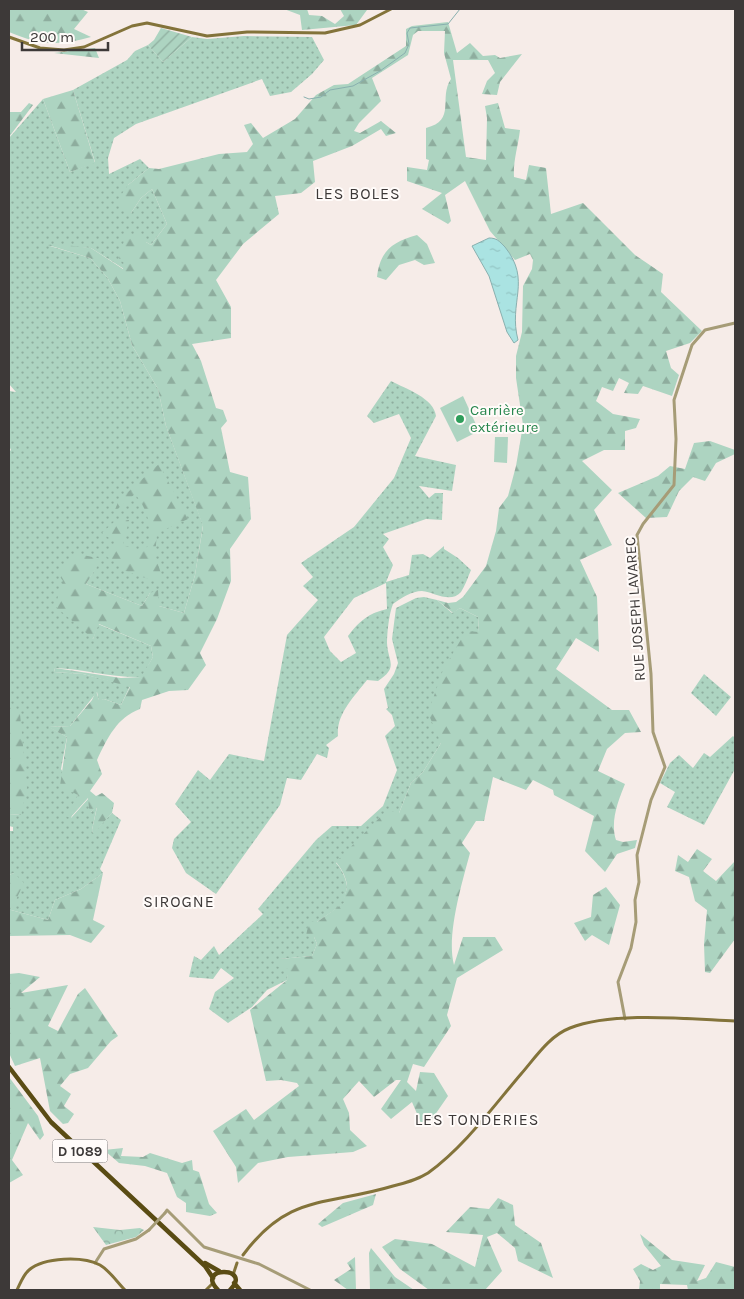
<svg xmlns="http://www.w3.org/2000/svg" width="744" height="1299" viewBox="0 0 744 1299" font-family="Karla,sans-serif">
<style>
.grass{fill:url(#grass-dots);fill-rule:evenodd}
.forest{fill:url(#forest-firs)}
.park{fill:url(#park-crowns)}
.garden{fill:url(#garden-furrows)}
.pitch{fill:#add4c1}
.water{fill:url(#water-ripples);stroke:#89b0af}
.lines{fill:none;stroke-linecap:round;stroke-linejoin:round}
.stream{stroke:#89b0af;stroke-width:1}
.tertiary{stroke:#a69c77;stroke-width:3}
.secondary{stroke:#83733a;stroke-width:3}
.trunk{stroke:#5a4c14;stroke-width:4.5}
.tertiary-bridge{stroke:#a69c77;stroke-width:3}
.leisure-dot{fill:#2e9e5b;stroke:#fffbf9;stroke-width:2}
.labels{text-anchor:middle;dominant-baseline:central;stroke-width:4;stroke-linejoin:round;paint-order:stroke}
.shield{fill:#fffbf9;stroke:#777372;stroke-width:1}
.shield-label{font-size:14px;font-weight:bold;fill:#3d3938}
.leisure-label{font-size:15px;fill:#27864d;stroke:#fffbf9;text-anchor:start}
.street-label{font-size:15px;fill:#3d3938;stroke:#fffbf9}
.neighbourhood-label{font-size:16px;letter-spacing:1px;fill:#3d3938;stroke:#fffbf9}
</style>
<defs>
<pattern id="grass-dots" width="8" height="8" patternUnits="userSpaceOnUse" patternTransform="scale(1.25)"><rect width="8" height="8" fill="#add4c1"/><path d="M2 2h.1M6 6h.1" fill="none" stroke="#8ead9e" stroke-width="1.8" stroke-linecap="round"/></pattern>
<pattern id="forest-firs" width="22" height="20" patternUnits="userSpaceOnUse" patternTransform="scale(1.25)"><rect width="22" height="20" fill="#add4c1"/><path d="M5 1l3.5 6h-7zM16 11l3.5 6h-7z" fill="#8ead9e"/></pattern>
<pattern id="park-crowns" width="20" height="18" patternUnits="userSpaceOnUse" patternTransform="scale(1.25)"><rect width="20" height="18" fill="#add4c1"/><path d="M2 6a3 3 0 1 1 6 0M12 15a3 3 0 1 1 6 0" fill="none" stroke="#8ead9e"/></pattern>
<pattern id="garden-furrows" width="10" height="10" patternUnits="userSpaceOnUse" patternTransform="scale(1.25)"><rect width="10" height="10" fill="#add4c1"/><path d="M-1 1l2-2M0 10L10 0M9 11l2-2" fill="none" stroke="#8ead9e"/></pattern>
<pattern id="water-ripples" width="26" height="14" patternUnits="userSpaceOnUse" patternTransform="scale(1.25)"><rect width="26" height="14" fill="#aae3e2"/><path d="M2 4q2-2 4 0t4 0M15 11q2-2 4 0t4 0" fill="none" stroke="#93c4c3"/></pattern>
</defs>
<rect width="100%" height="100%" fill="#f6ece8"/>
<g class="grass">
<path d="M244,36l68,1 12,23 -12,14 -21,18 -21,4 -8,-17 -126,45 -22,14 -6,20 1,16 31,-15 9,9 -21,17 3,28 10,-15 11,-9 15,35 -16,21 -5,-3 -22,21v6l-33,-21 -41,-2 40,12 17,19 13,24 12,44 26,44 8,37 37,99 -8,50 -11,38 -25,-7 -9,-13 -8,13 -56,-22 15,-25 -38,21 30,59 5,-15 53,22 2,11 -11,20c-30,1 -58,-8 -87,-9l-1,4 29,2 47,12 -9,19 -17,-6 -5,2 -2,-9 -27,34 -21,1 18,10 -6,32 17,26 -7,23 18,-20 2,14 6,-6 -5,24 1,3 19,-20 9,7 -21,49 3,4 -22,16 -26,11 -7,20 -37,-10 3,-37 -5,2v-44h4v-4l-4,-1v-12l12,1 -12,-112v-251l2,-2 -2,-4v-55l7,1 -7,-8v-246l34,-39 27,73 25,-10 -22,-72 54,-30 8,-9 13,-6 15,17 29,-25 15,2z"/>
<path d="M391,381c15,8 43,17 45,35l-21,40 41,9 -4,26 -33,-5 10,12 6,-5h8l-1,27 -16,-1 -43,15 6,5 -6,8 10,18 -7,17 23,-7 3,-20 11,-1 7,4 14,-12v3l14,9 13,12c-3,7 -6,16 -10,22 -11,12 -27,0 -39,-1 -10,0 -21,7 -29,13 -4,10 -6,28 -6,39 1,19 12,24 -9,38l-11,-1c-13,17 -31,34 -29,56l-12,9 3,3 -2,10 -10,-4 -16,26 -14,-2 -7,27 -64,89 -30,-21 -14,-25 2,-9 17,-17 -16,-18 23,-34 12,10 19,-26 35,7 23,-126 31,-35 -15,-14 10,-9 -12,-14 53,-36 40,-49 17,-40 -12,-24 -25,9 -7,-7zM386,583l1,26c-18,4 -28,12 -39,27l8,17 -15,9 -11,-11 -6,-14 30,-39z"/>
<path d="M424,597l13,3 15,13 8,-5 18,9 1,15 -38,111 -18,29 -12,11 -12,30 -63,50c5,5 10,15 11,23 0,6 -4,9 -1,16l-29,20 -3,15 3,7 -5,12 -32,3 9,10 -2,11 -20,10 -15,17 -24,16 -19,-14 6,-17 19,-14 -13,-10 -8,11 -24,-2 5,-21 7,4 13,-14 5,9 44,-41 -5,-5 58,-69 16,-14h29l22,-20 14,-36 -12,-34 10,-10 -3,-11 -6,-6 2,-1 -4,-19 10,-15 4,-11 -6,-24 4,-31 20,-10z"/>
<path d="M704,674l27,23 -15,19 -25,-23z"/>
<path d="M733,736l2,2v31l-31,56 -37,-18 8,-15 -15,-9 10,-20 9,-8 14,13 11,-15 6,4z"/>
</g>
<g class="forest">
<path d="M9,9h72l7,3 -14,17 17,8c-31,9 -52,8 -82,-5z"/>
<path d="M284,9h23l2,6 13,1 13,8 9,-8 -4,-7 27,1 -11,15 -54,5 -2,-15z"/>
<path d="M448,22l9,31 13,-10 13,13 12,-1 5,3 22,-4 -22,28 -3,13 -15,-1 5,-13 8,-8 -7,-13h-35l13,97 20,3 1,-42 -2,-12 13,-3 7,25 15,2c-2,17 -7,31 -6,47l12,3 3,-15 17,3 5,46 32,-11 52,52 28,19 -2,18 41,39 -12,12 -24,8 5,17 8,7 -7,21 -29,-10 -5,8 -14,-1 5,-10 -10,-5 -6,13 -11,-4 -6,14 17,13 27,5 -4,9 -11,3v19h-21l-22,11 30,29 -18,20 18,35 -32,15 17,37 2,55 -23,-14 -20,31 56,41h17l12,22 -16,1 -18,16 -9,22 27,13c-7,17 -15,38 -9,56l7,2 14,-2 -2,8 -18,6 -12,18 -20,-21 9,-35 -40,-21 -1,-5 -20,-10 -7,10 -33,-13 -9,44h-8l-14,22 8,10c-8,30 -24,83 -16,112l9,-28h32l8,13 -46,28 -10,37 4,11 -27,41 -11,-3 -6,18 9,9 4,-19 14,1 14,23 -16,23 -11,4 -9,-21 -21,17 -10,-10 20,-29h-5l-22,17 -15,-16 -16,18 6,14 1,17 17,16 -14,6 -65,5 -30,6 -20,20 -2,-16 -23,-36 33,-22 8,11 45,-34 -2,-3 -16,-3 -15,1 -16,-71 37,-30 1,-11 -12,-3 4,-7 32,-3 5,-12 -3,-7 -8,-1 3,-15 8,1 28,-20c-2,-7 2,-10 2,-17 -1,-8 -6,-17 -11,-23l51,-52 12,3 12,-30 12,-11 18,-29 -13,-30 15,-43 23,-39 13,1 -1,-15 -18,-9 -7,5 -16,-13 11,3 8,-1 7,-5 23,-31 10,-35 3,-23 9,-12 8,-30 7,-41 -7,-47v-22l6,-24 1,-46 9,-17 1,-9 -3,-6 -15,6 -25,-29 -25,-50 -20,14 6,26 -3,3 -26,-15 20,-16 -35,-12v-14l20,3 2,-10 -3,-1v-31c31,-8 12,-30 25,-49l-7,-26 1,-22h-27l-5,4 -5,20 -36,23 9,23 -22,22 -5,8 6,2 21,-12 15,12 -10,3 -5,-7 -29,17 -39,15 2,21 -14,11 -26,3 4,18 -36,30 -27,36 15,27v31l-39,6 9,17 15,47 7,2 4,11 -6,7 9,44 18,5 3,42 -21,30 1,32 -14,38 -17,34 6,12 -18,25 -19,1 -27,9 -2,9c-23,8 -33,30 -43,51l5,14 -12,17 6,5 6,-3 12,10 -2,10 -19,21 -1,-4 5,-23 -6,5 -2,-4 -1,-10 -18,20 -4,-2 12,-21 -18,-9 7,-49 -19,-10 22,-1 22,-26 4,-9 3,9 5,-1 17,6 9,-18 -47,-13 -29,-2 1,-4 66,10 20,-1 12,-20 -2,-11 -52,-22 -6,15 -38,-33 8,-25 -5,-7 20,-20 24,5 -16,25 56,22 8,-13 8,-3 1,16 25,7 11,-38 8,-49 -37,-100 -8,-37 -26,-44 -12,-44 -13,-24 -17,-19 -42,-13 8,-1 35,4 32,21 1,-6 -5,-4 7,-25 8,4 5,-4 7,4v4l5,3 16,-21 -15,-35 -11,9 -10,15 -14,-12 11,-16 21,-17 10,1 60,-15 28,-2 6,-8 -9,-19 7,-2 12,15 32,-19 21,-24 18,-10 14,-1 58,-38v-17l6,-3z"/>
<path d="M95,48l4,10 -45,-5z"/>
<path d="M73,90l22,73 -25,9 -27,-73z"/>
<path d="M29,103l4,2 -24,32v-25h12z"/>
<path d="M417,235l10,9 8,19 -11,2 -9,-5 -16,5 -13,15 -9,-3c3,-26 15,-35 40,-42z"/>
<path d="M710,441l25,9v4l-19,9 -11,18 -12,-4 -14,14 -12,26 -21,1 -28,-25 40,-17 12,-10 15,3 9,-26z"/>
<path d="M159,464l29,55 -31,14 -2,23 8,23 -4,4 -39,-14 1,-6 -14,-6 8,-15 -13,-9 13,-12 14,-1 -6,25 17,6 10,-6c1,-20 -2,-35 -15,-51l-21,18 5,-12z"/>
<path d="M9,703l11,11 7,74 -6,27 -12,-1z"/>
<path d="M697,849l15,10 -9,12 13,10 19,-20v78l-25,34 -5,-1 -1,-28 3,-34 -12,-9 -6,-24 -14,-6 3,-16 10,7z"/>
<path d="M14,873l10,10 -13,27 37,10 7,-20 26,-11 22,-16 -10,47 12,6 -14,17 -21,-8 -61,1v-61z"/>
<path d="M606,887l14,18 -11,40 -17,-10 -7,6 -11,-18 17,-6 2,-22z"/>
<path d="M19,973l21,4 -19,16 47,-8 -20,41 10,5 20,-37 7,-6 33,48 -7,5 -23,27 -18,6 -10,12 11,8 -7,12 10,8 -6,9 -5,1 -13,-13 -10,-53 -25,8 -6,-13v-79z"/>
<path d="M9,1077l29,39 6,19 -4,5 -12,-17 -16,37 11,15 -14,8z"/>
<path d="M123,1148l-2,8 22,1 7,-4 32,10 10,-3 1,10 6,2 10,32 8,9 -7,3 -24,-4v-9l-9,-6 -10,-24 -22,-7 -26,-3 -15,-13z"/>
<path d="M376,1194l-3,11 -51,22 -4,-3 25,-21z"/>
<path d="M498,1198l15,7 2,20 26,18 12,35 -35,-17 -3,-13 -18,-15 -10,4 15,34 -17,19h-56l-29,-21 -18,-22 13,-8 37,5 43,23 8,-32 -37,-3 24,-25 19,2z"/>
<path d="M640,1234l32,26 33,5 -8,16 9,-3 10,-16 19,5v23h-47l-1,-5 -27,-1v6h-21l1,-9 -7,-12 8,-5 12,6 8,-4 -17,-21z"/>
<path d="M371,1248l24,29 19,13h-44l-1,-37z"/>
<path d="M355,1257l1,33h-8l-14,-10 17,-11 -4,-6z"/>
</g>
<path class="park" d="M93,1227l27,3 20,-2 4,2 -8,7 -30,8z"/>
<path class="garden" d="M161,28l31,9 -29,25 -15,-17 6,-5z"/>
<g class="pitch">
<path d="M463,396l16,35 -22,11 -17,-34z"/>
<path d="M495,437h13l-1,26 -13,-1z"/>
</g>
<path class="water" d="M489,238c8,0 10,3 16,9 27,34 3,55 13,93l-4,3 -7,-11 -18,-56 -17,-30z"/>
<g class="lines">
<path class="stream" d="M304,97l5,2 12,-2 9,-7 23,-4 27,-15 25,-18 4,-9 -2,-11 3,-5 38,-4 12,-15"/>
<g class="tertiary">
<path d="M625,1019l-7,-37 13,-34 5,-26 -1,-22 4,-18 -2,-27 14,-55 14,-33 -12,-35 -2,-58 -14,-139 6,-11 31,-39 2,-46 -2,-39 18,-55 13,-15 30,-7"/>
<path d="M165,1213l2,-3 37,37 55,17 51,26"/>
<path d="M95,1263l9,-14 32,-10 13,-9"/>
</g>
<g class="secondary">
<path d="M9,37l31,11 24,2 20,-3 48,-21 15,-3 60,13 40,-4 78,1 35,-8 31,-16"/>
<path d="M243,1255c46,-62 84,-49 150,-69 12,-3 24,-6 35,-13 36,-26 64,-65 93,-99 14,-16 28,-38 49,-46 43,-17 119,-9 165,-7"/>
<path d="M233,1275l4,-12"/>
<path d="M17,1290c3,-6 6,-15 12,-20 15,-13 54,-14 71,-5 10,6 17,17 25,25"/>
<path d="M206,1290l7,-7"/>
</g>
<g class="trunk">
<path d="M9,1067l42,55 154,144 8,12"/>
<path d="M205,1263l14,8"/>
<path d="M234,1283l6,7"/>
<path d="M218,1290c-24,-24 36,-24 12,0"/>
</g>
<path class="tertiary-bridge" d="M149,1230l16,-17"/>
</g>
<circle class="leisure-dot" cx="460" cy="419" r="5"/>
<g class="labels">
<rect class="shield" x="52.5" y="1139.5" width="55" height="23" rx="4"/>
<g class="shield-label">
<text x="80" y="1151">D 1089</text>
</g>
<g class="leisure-label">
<text x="470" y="410">Carrière<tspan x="470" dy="17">extérieure</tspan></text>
</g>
<g class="street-label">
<text transform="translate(635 609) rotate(-94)">RUE JOSEPH LAVAREC</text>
</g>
<g class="neighbourhood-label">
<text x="358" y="193">LES BOLES</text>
<text x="179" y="901">SIROGNE</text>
<text x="477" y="1119">LES TONDERIES</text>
</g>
</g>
<rect width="744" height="1299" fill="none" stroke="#3d3938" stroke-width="20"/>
<path d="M22 42v8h86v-8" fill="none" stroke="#3d3938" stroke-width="2.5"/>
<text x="30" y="42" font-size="15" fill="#3d3938" stroke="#fffbf9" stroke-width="4" paint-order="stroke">200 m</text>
</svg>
